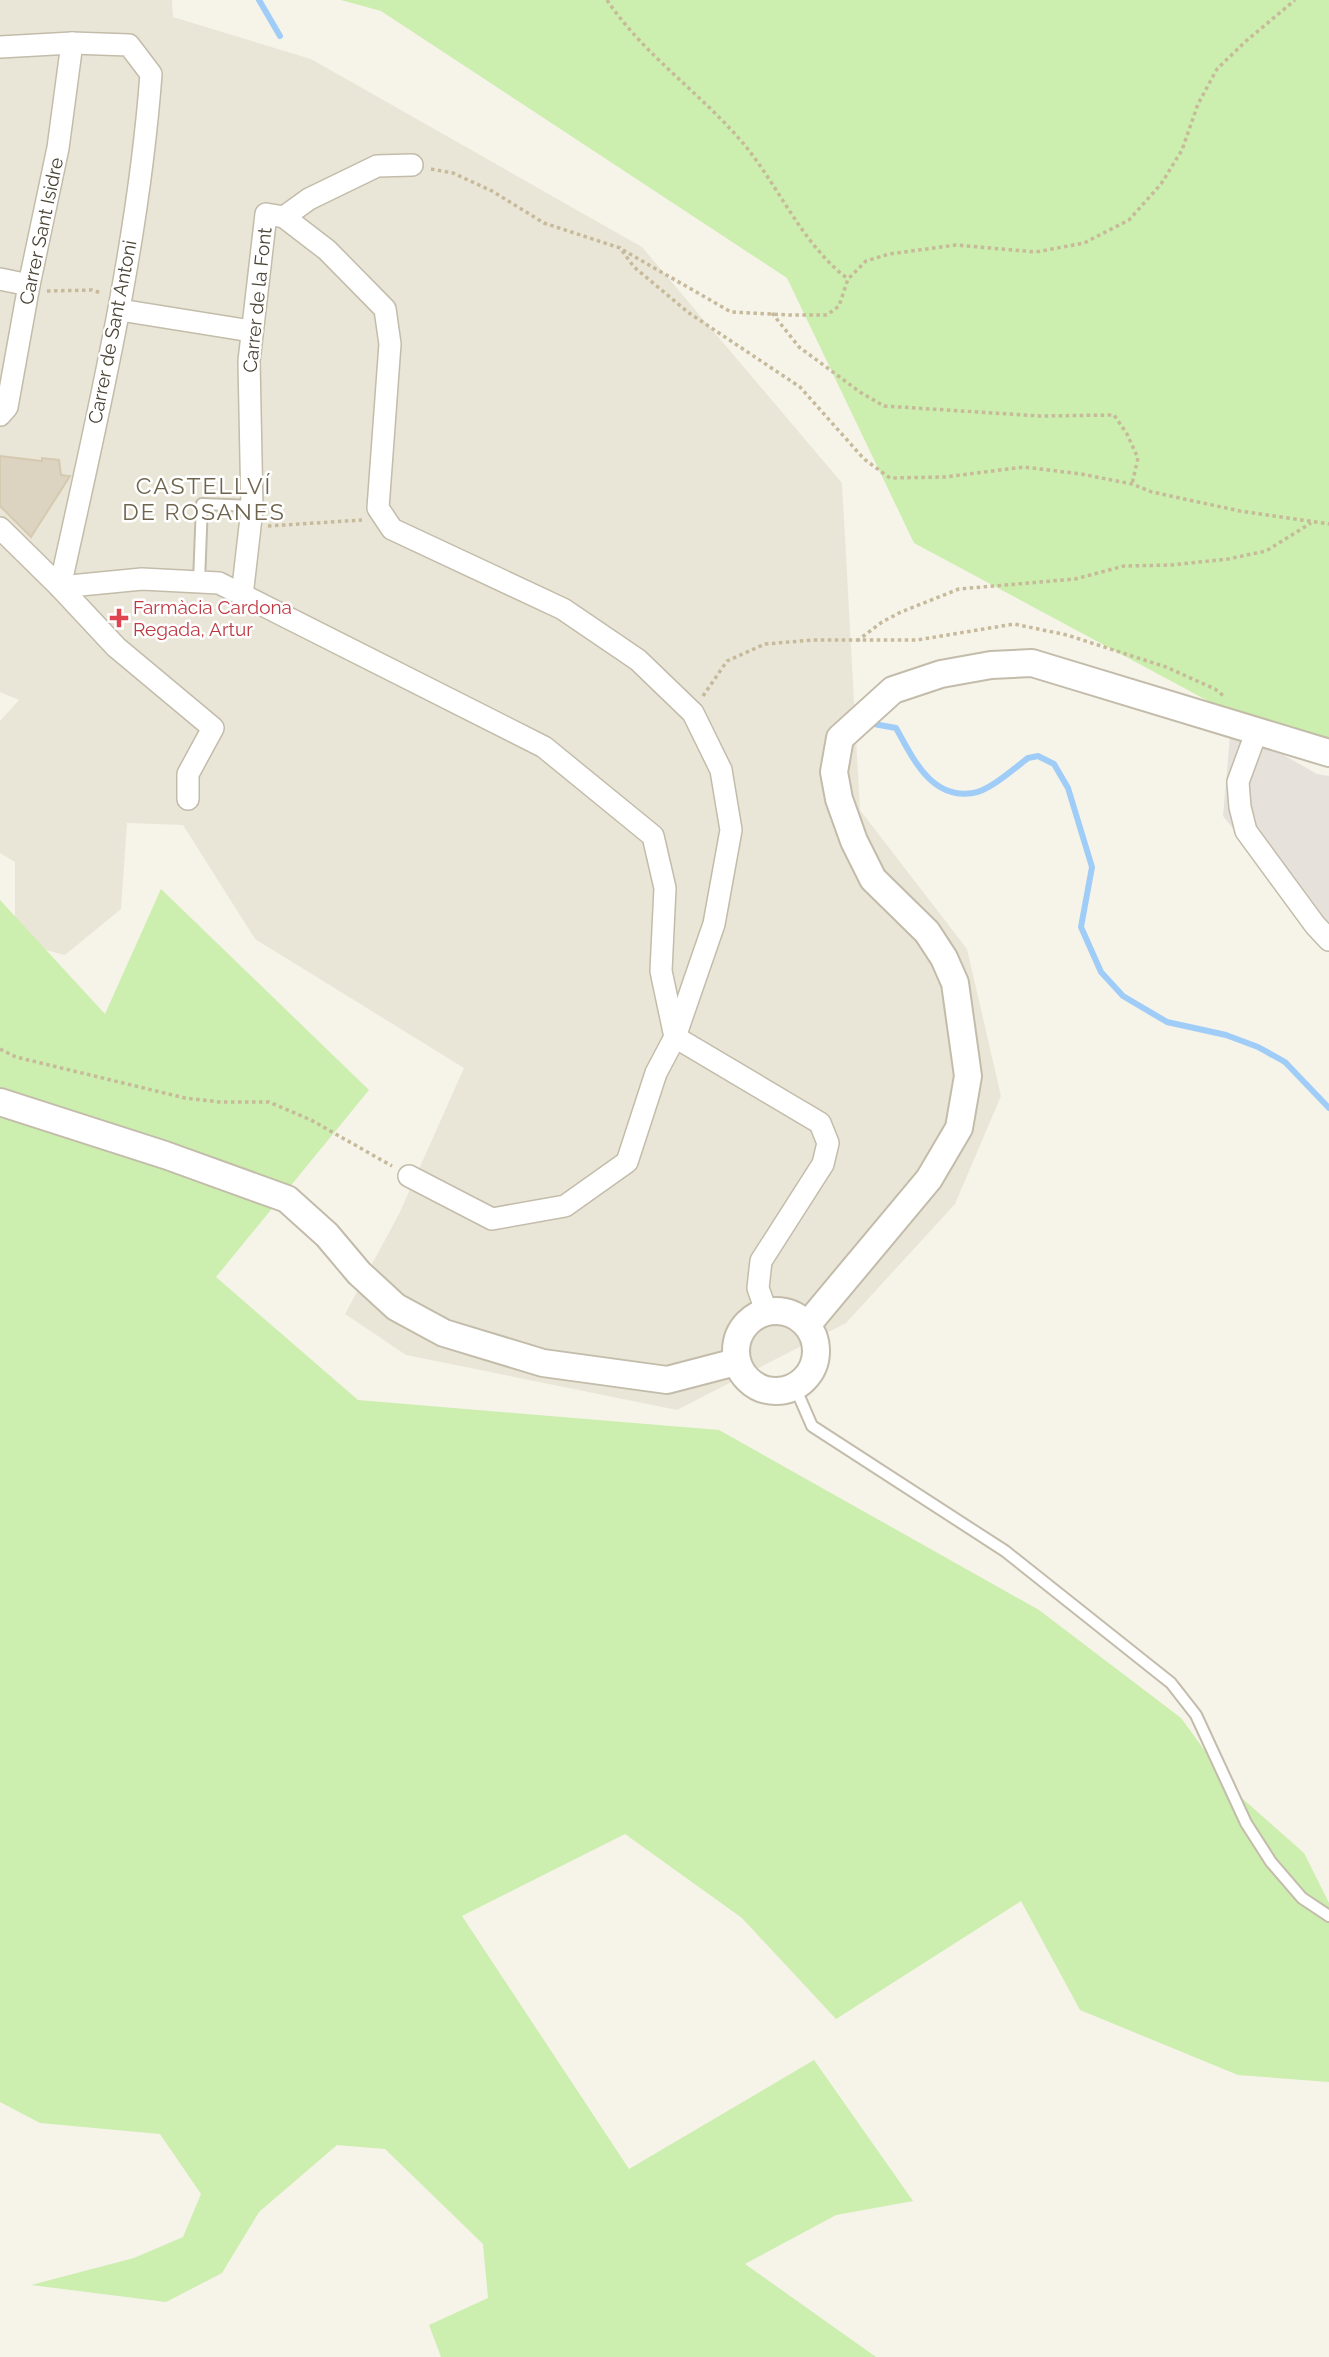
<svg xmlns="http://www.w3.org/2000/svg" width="1329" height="2357" viewBox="0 0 1329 2357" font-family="Raleway,sans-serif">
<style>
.residential{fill:#eae6d7}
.industrial{fill:#e6e2db}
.green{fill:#cceeae}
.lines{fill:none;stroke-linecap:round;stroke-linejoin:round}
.stream{stroke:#a0cdf8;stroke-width:6}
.building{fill:#dcd3c0;stroke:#d5c9b0;stroke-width:2}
.service-casing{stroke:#c3bcaa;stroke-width:14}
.minor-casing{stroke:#c3bcaa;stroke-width:24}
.tertiary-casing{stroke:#c3bcaa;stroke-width:30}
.path{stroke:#c6ba9a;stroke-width:3.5;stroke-dasharray:3.5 3.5;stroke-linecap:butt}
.service{stroke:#fff;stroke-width:10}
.minor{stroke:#fff;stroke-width:21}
.tertiary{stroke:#fff;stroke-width:26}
.health-dot{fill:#e0444e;stroke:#fff;stroke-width:2.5}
.labels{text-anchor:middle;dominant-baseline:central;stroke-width:5;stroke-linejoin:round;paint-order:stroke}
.street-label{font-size:19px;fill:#4b4436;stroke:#fff}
.health-label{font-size:19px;fill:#be3a42;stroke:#fff;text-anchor:start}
.quarter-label{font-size:23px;letter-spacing:2px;fill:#6f644c;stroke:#fff}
</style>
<rect width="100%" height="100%" fill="#f6f3e9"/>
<path class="residential" d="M0,0h172l1,17 138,42 331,188 200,236 18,327 107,139 34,147 -46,108 -109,119 -169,87 -271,-55 -61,-41 54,-100 65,-146 -209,-129 -72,-114 -56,-2 -6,86 -56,46 -50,-13v-80l-15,-9v-132l19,-21 -19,-8z"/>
<path class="industrial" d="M1231,725l86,49 12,2v176l-106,-136z"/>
<g class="green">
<path d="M341,0h988v764l-11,-4 -404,-217 -127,-265 -406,-267z"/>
<path d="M161,889l208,201 -153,187 142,123 361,30 320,180 142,108 54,74 69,61 25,50v179l-91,-7 -158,-65 -59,-109 -185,118 -94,-101 -117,-84 -163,82 167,253 185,-109 99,141 -77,14 -91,49 131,93h-435l-12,-32 59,-27 -5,-54 -98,-95 -48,-4 -78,67 -37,61 -56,29 -135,-17 103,-27 49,-21 18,-43 -41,-60 -120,-11 -40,-21v-1202l105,114z"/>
</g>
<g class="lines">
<g class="stream">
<path d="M259,0l21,36"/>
<path d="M874,724l22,4c17,30 35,72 77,65 16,-2 42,-25 55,-35l10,-2 16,8 14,24 24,79 -11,60 20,45 22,24 44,26 59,13 32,12 27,15 44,46"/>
</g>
</g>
<path class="building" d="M0,456l42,5v-3l17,2 2,15 9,1 -39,61 -31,-31z"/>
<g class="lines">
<defs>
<g id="service">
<path d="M199,582l3,-78 50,2"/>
<path d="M795,1387l17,39 193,125 166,132 25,32 50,108 25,39 31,36 27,18"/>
</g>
<g id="minor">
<path d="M0,47l72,-4 57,2 22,29c-13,174 -54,344 -91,513"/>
<path d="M284,217l25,-18 68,-33 35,-1"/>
<path d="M0,279l29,6"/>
<path d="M120,310l131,21"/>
<path d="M0,415l7,-8 22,-122 29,-137 14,-105"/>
<path d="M0,528l60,59 56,60 97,81 -25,46v25"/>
<path d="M60,587l82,-8 77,4 325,164 109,89 12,52 -4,83 14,66 145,86 8,20 -5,21 -62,97 -3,27 8,23"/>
<path d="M242,596l10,-87 -3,-148 17,-147 18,3 43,33 58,59 5,35 -12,164 14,21 171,80 75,51 55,53 28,57 10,60 -17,94 -39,113 -19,36 -29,89 -62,44 -73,13 -83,-43"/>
<path d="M1256,733l-18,49 2,25 6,24 69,94 14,15"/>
</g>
<g id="tertiary">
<path d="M0,1102l165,53 122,44 40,36 32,38 37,34 48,26 99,30 124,17 69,-18"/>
<circle cx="776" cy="1351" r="40"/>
<path d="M808,1324l121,-145 30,-51 9,-52 -13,-93 -11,-25 -17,-26 -54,-53 -19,-38 -15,-42 -5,-27 6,-34 53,-48 48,-16 50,-9 41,-2 297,90"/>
</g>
</defs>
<use href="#service" class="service-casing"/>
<use href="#minor" class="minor-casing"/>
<use href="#tertiary" class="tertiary-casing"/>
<g class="path">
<path d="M607,0c38,57 97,95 140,148 34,43 57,98 101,131"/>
<path d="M431,169l22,4 39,18 52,32 76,25 14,19 55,46 111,74 64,72 26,19 55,-1 79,-10 57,7 51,10 20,8 88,19 89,13"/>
<path d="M623,250l108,62 59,3h37l12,-9 9,-27 18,-18 23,-7 67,-9 80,7 48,-9 45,-23 32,-36 21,-34 16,-46 19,-35 29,-28 49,-41"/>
<path d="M47,291l45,-1 9,3"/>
<path d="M772,313l27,34 61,45 24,14 156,10 74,-1 13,19 11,24 -6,26"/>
<path d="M268,526l94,-6"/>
<path d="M857,641l25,-19 19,-10 58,-23 116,-10 49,-13 47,-1 57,-6 38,-8 45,-28"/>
<path d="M703,696l24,-35 38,-17 48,-4h104l97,-16 53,11 99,32 49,22 10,8"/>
<path d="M0,1049l16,8 169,41 35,4h49l42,18 81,46"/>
</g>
<use href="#service" class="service"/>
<use href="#minor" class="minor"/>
<use href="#tertiary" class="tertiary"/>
</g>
<path class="health-dot" d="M115.5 607.5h7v7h7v7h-7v7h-7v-7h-7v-7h7z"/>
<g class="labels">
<g class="street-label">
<text transform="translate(41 231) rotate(-78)">Carrer Sant Isidre</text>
<text transform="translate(257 300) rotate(-84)">Carrer de la Font</text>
<text transform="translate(112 332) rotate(-79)">Carrer de Sant Antoni</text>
</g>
<g class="health-label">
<text x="133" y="607">Farmàcia Cardona<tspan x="133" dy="22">Regada, Artur</tspan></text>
</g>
<g class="quarter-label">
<text x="204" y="485">CASTELLVÍ<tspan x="204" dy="26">DE ROSANES</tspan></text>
</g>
</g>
</svg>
